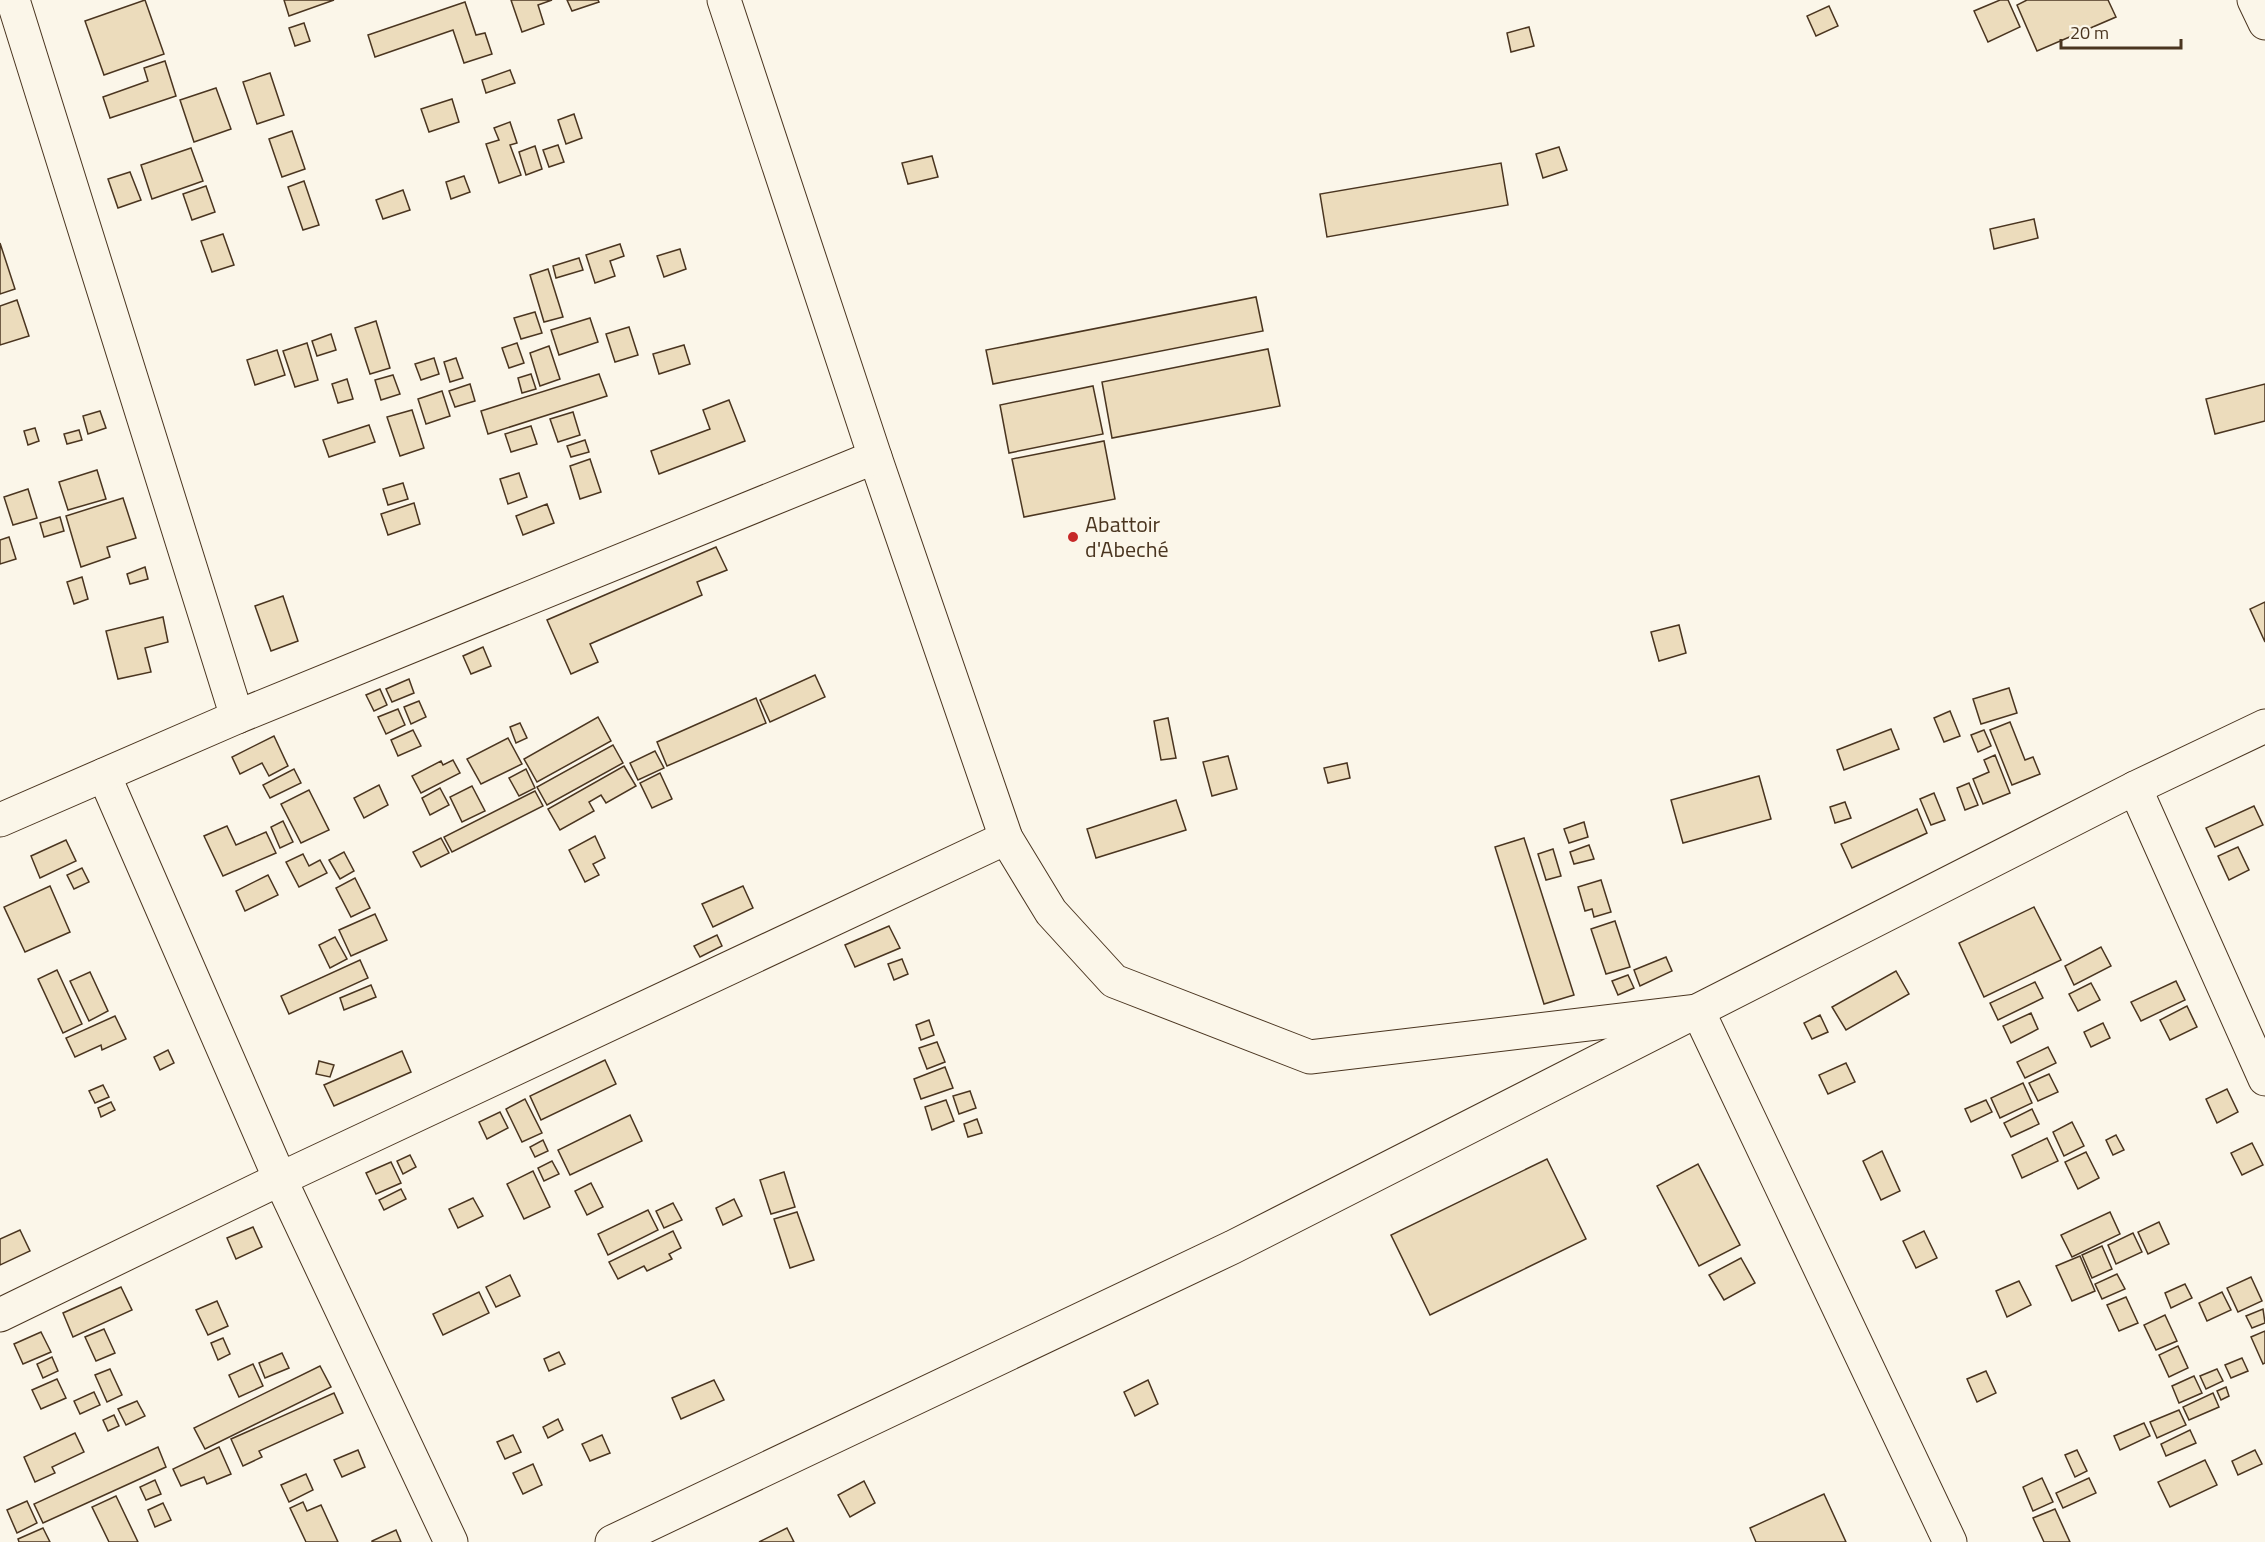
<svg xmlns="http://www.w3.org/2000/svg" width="2265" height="1542" viewBox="0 0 2265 1542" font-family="'Titillium Web',sans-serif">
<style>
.building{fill:#ecdcbc;stroke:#4a3520;stroke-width:1.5}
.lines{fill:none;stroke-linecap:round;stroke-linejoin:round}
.street-casing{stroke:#4a3520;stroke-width:35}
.street{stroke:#fbf6e9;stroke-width:33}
.poi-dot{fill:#c62828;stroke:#fbf6e9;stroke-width:2}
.labels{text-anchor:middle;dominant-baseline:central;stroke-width:4.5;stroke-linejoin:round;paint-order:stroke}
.poi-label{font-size:22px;fill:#4a3520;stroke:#fbf6e9;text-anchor:start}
</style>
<rect width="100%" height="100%" fill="#fbf6e9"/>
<g class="building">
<path d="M145,0l19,54 -60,21 -19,-54z"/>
<path d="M284,0h50l-45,16z"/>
<path d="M511,0h41l-14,5 6,19 -22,8z"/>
<path d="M567,0h31l1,2 -27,9z"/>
<path d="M2000,0h8l12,27 -32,15 -14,-31z"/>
<path d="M2027,0h81l8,17 -79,34 -20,-46z"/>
<path d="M465,2l11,33 9,-2 7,21 -28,9 -11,-33 -78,27 -7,-22z"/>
<path d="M1829,6l9,20 -22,10 -9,-20z"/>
<path d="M304,23l6,18 -15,5 -6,-18z"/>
<path d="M1529,27l5,19 -23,6 -4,-19z"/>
<path d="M165,61l11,35 -66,22 -7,-21 45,-16 -4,-13z"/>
<path d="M510,70l5,13 -29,10 -4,-13z"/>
<path d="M270,73l14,42 -27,9 -14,-42z"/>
<path d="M216,88l15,41 -37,13 -14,-42z"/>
<path d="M452,99l7,23 -30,10 -8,-23z"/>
<path d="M574,114l8,24 -16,6 -8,-24z"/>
<path d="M510,122l7,21 -7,2 11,30 -22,8 -13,-39 13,-4 -5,-12z"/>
<path d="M292,131l13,38 -23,8 -13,-38z"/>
<path d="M558,145l6,17 -15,5 -6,-17z"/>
<path d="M535,146l7,23 -16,6 -7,-23z"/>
<path d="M1559,147l8,23 -24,8 -7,-24z"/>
<path d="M191,148l12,33 -51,18 -11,-34z"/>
<path d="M932,156l6,21 -30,7 -6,-21z"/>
<path d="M1501,163l7,42 -181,32 -7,-43z"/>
<path d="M130,172l11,28 -23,8 -10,-29z"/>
<path d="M464,176l6,16 -19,7 -5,-17z"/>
<path d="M304,181l15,44 -16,5 -15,-43z"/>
<path d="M206,186l9,26 -23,8 -9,-26z"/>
<path d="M403,190l7,20 -27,9 -7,-19z"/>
<path d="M2034,219l4,19 -44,11 -4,-20z"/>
<path d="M223,234l11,31 -22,7 -11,-31z"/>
<path d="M0,243l15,46 -15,5z"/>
<path d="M620,244l4,12 -14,5 5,15 -20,7 -9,-28z"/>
<path d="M680,249l6,20 -22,8 -7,-21z"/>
<path d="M579,258l4,12 -27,8 -3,-12z"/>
<path d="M548,269l15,48 -19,5 -14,-47z"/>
<path d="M1256,297l7,34 -270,53 -7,-34z"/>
<path d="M17,300l12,36 -29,9v-39z"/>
<path d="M535,312l7,21 -21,6 -7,-21z"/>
<path d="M590,318l8,24 -39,13 -8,-25z"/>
<path d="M376,321l14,47 -20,6 -15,-46z"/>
<path d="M629,327l9,28 -23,7 -9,-28z"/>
<path d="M331,334l5,16 -19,6 -5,-15z"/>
<path d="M307,343l11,37 -23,7 -12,-36z"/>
<path d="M517,343l7,20 -15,5 -7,-20z"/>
<path d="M684,345l6,19 -31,10 -6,-20z"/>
<path d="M549,346l11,33 -20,7 -10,-33z"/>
<path d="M1268,349l12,57 -168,32 -10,-56z"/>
<path d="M277,350l8,25 -30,10 -8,-25z"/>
<path d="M434,358l5,16 -18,6 -6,-16z"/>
<path d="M456,358l7,20 -13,4 -6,-20z"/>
<path d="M531,374l5,15 -14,4 -4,-15z"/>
<path d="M599,374l8,22 -119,38 -7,-23z"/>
<path d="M393,375l7,19 -19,6 -6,-20z"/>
<path d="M347,379l6,20 -15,4 -6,-19z"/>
<path d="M470,384l5,17 -20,6 -6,-16z"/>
<path d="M2265,384v37l-50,13 -9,-35z"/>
<path d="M1093,386l10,48 -94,19 -9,-48z"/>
<path d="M442,391l8,25 -24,8 -8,-25z"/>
<path d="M729,400l16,41 -86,33 -8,-23 59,-22 -7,-19z"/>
<path d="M412,410l12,38 -24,8 -13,-39z"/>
<path d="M100,411l6,17 -18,6 -5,-18z"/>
<path d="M573,412l7,23 -22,7 -8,-23z"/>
<path d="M369,425l6,17 -46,15 -6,-17z"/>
<path d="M531,426l6,18 -26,8 -6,-18z"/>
<path d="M35,428l4,13 -11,4 -4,-14z"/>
<path d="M79,430l3,10 -15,4 -3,-10z"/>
<path d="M585,440l4,12 -18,5 -4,-11z"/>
<path d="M1104,441l11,58 -91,18 -12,-58z"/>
<path d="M590,459l11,33 -21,7 -10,-33z"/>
<path d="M97,470l9,29 -38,11 -9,-28z"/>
<path d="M519,473l8,24 -19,7 -8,-25z"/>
<path d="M403,483l5,16 -20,6 -5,-16z"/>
<path d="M28,489l9,29 -24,7 -9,-28z"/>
<path d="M123,498l13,40 -29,9 3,10 -29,10 -15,-51z"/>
<path d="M414,503l6,21 -32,11 -7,-21z"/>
<path d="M547,504l7,19 -31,12 -7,-19z"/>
<path d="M60,517l4,14 -20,6 -4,-14z"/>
<path d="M9,537l7,22 -16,5v-24z"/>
<path d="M716,547l11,23 -30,12 5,13 -112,49 8,18 -27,12 -24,-54z"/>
<path d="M145,567l3,12 -18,5 -3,-10z"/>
<path d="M82,577l6,22 -14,5 -7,-22z"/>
<path d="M283,596l15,45 -27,10 -16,-45z"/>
<path d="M2265,602v40l-15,-33z"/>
<path d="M163,617l5,25 -23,6 6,24 -33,7 -12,-48z"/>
<path d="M1679,625l7,28 -27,8 -8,-29z"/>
<path d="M483,647l8,19 -20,8 -8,-18z"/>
<path d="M815,675l10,22 -55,25 -10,-22z"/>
<path d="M409,679l5,14 -22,9 -6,-13z"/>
<path d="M2009,688l8,25 -36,11 -8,-25z"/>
<path d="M380,689l7,16 -13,6 -8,-16z"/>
<path d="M756,698l10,25 -99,43 -10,-24z"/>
<path d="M419,701l7,16 -15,7 -7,-17z"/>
<path d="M398,709l7,16 -19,9 -8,-17z"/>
<path d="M1950,711l10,25 -16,6 -10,-24z"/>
<path d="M598,717l13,24 -74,41 -13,-23z"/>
<path d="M1168,718l8,40 -15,2 -7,-39z"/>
<path d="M2010,722l15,38 8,-3 7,17 -28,11 -22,-55z"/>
<path d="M520,723l7,15 -11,5 -6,-16z"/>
<path d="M1891,729l8,20 -55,21 -7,-20z"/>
<path d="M413,730l8,16 -23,10 -7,-16z"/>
<path d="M1984,730l7,16 -13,6 -7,-17z"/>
<path d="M274,736l14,30 -19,10 -7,-13 -22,11 -8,-17z"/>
<path d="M508,738l14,26 -41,20 -14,-25z"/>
<path d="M613,745l10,18 -76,42 -10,-18z"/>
<path d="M655,751l9,17 -26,12 -8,-17z"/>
<path d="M1995,755l15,38 -27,11 -10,-25 16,-7 -5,-12z"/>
<path d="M1228,756l9,33 -25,7 -9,-34z"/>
<path d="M453,760l7,13 -39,20 -9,-17 29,-15 2,4z"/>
<path d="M1347,763l3,15 -22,5 -4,-15z"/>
<path d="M624,766l12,20 -30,17 -5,-8 -12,7 5,9 -34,19 -12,-21z"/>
<path d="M294,769l7,14 -31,15 -7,-13z"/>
<path d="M526,769l9,19 -16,8 -10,-18z"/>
<path d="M660,773l12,26 -20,9 -12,-25z"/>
<path d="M1759,776l12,43 -88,24 -12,-43z"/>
<path d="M1969,783l9,22 -13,5 -8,-22z"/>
<path d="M379,785l9,20 -24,13 -10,-20z"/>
<path d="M472,786l13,25 -23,11 -12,-25z"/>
<path d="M440,788l9,17 -19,10 -8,-17z"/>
<path d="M309,790l20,40 -28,13 -20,-39z"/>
<path d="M535,791l8,15 -91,46 -8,-15z"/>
<path d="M1934,793l11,27 -14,5 -11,-26z"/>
<path d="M1176,800l10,30 -90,28 -9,-29z"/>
<path d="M1845,802l6,16 -16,5 -5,-16z"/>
<path d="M2254,806l9,19 -48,22 -9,-19z"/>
<path d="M1917,809l10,24 -75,35 -11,-24z"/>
<path d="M283,821l10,21 -13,6 -9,-21z"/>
<path d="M1584,822l4,15 -19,6 -5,-14z"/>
<path d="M227,826l9,19 30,-13 10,21 -53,23 -19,-40z"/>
<path d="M595,836l10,22 -12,6 6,11 -14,7 -16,-32z"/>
<path d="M441,838l8,15 -28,14 -8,-15z"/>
<path d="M1524,838l50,157 -30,9 -49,-157z"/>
<path d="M66,840l10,21 -36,17 -9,-22z"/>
<path d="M1589,845l5,14 -20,5 -4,-12z"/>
<path d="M2238,847l11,23 -20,10 -11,-24z"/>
<path d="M1553,849l8,27 -15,4 -8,-26z"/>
<path d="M344,852l10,19 -14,8 -11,-19z"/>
<path d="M303,854l6,12 11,-6 7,13 -28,14 -13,-25z"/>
<path d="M82,868l7,14 -15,7 -7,-14z"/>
<path d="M268,875l10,20 -33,16 -9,-20z"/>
<path d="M355,878l15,30 -19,9 -15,-29z"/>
<path d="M1601,880l10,32 -17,5 -2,-8 -7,2 -7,-24z"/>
<path d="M50,886l20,46 -45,20 -21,-45z"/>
<path d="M743,886l10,22 -40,19 -11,-23z"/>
<path d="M2034,907l27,53 -77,37 -25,-54z"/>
<path d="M375,914l12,26 -36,16 -12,-26z"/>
<path d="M1615,921l15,46 -24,7 -15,-45z"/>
<path d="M889,926l11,22 -45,19 -10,-22z"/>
<path d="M717,935l5,11 -22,11 -6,-11z"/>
<path d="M335,937l12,22 -17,9 -11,-23z"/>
<path d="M2101,947l10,19 -37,19 -9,-19z"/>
<path d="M1666,957l6,14 -32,15 -6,-16z"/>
<path d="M902,959l6,15 -14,6 -6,-16z"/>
<path d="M360,960l8,18 -79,36 -8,-18z"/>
<path d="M57,970l25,54 -19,9 -25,-54z"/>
<path d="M1896,971l13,23 -63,36 -14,-23z"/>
<path d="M90,972l18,39 -19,10 -19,-40z"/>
<path d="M1628,975l6,13 -16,7 -6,-14z"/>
<path d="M2176,981l9,19 -44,21 -10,-19z"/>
<path d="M2035,982l8,16 -45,22 -8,-17z"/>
<path d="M2091,983l9,17 -22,11 -9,-17z"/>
<path d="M371,985l5,12 -32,13 -4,-12z"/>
<path d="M2187,1006l10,21 -27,13 -10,-20z"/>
<path d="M2031,1013l7,16 -27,14 -8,-17z"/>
<path d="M1820,1015l8,17 -16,7 -8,-16z"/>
<path d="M115,1016l11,23 -24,11 -1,-5 -26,12 -9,-19z"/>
<path d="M929,1020l5,15 -13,5 -5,-15z"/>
<path d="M2103,1023l7,15 -19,9 -7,-15z"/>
<path d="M937,1042l8,20 -18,7 -8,-21z"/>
<path d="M2048,1047l8,16 -31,15 -8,-16z"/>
<path d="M168,1050l6,13 -14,7 -6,-13z"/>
<path d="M402,1051l9,21 -77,34 -10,-21z"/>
<path d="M605,1060l11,24 -75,36 -11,-24z"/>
<path d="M319,1061l15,4 -4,12 -14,-3z"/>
<path d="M1846,1063l9,19 -27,12 -9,-19z"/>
<path d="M945,1067l8,21 -32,11 -7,-20z"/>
<path d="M2049,1074l9,18 -20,9 -9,-18z"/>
<path d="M2023,1083l9,20 -32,15 -9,-20z"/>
<path d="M103,1085l6,12 -14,6 -6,-12z"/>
<path d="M2227,1089l11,23 -21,11 -11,-24z"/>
<path d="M970,1091l6,17 -17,6 -6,-18z"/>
<path d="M525,1099l17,34 -20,9 -16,-33z"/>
<path d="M946,1100l8,21 -22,9 -7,-23z"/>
<path d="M1986,1100l6,12 -21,10 -6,-13z"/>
<path d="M111,1102l4,8 -14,7 -3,-9z"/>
<path d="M2032,1109l7,15 -28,13 -7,-14z"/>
<path d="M500,1112l8,16 -21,11 -8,-17z"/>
<path d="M630,1115l12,26 -72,34 -12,-25z"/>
<path d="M977,1119l5,14 -14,4 -4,-13z"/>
<path d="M2072,1122l12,24 -20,10 -11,-24z"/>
<path d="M2116,1135l8,15 -11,5 -7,-15z"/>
<path d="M2047,1138l11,23 -36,17 -10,-23z"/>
<path d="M543,1140l5,11 -13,6 -5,-10z"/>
<path d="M2252,1143l11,22 -21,10 -11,-22z"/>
<path d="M1882,1151l18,40 -19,9 -18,-39z"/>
<path d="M2086,1152l13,26 -21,11 -13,-27z"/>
<path d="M410,1155l6,12 -13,7 -6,-13z"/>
<path d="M1547,1159l39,80 -156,76 -39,-80z"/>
<path d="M552,1161l7,13 -15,7 -6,-13z"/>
<path d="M391,1162l10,21 -25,11 -10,-21z"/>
<path d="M1698,1164l42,81 -41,21 -42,-80z"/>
<path d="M533,1171l17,36 -26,12 -17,-35z"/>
<path d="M784,1172l11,35 -24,7 -11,-34z"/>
<path d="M591,1183l12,24 -16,8 -12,-24z"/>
<path d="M401,1189l5,10 -22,11 -5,-10z"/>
<path d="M473,1198l10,18 -25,12 -9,-19z"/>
<path d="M734,1199l8,17 -19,9 -7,-17z"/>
<path d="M673,1203l9,17 -18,8 -8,-17z"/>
<path d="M648,1210l10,20 -50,25 -10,-21z"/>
<path d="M797,1212l17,48 -24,8 -16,-49z"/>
<path d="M2110,1212l10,22 -48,23 -11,-22z"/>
<path d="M2159,1222l10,22 -21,10 -10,-22z"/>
<path d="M253,1227l9,20 -26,12 -9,-21z"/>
<path d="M20,1230l10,21 -30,14v-26z"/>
<path d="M673,1231l8,17 -12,6 3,5 -25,12 -3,-5 -26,13 -9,-17z"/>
<path d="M1924,1231l13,27 -21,10 -13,-27z"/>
<path d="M2133,1233l9,19 -26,12 -8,-19z"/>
<path d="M2102,1246l10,23 -20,9 -10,-23z"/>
<path d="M2080,1256l15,35 -23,10 -16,-35z"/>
<path d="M1741,1258l14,25 -31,17 -15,-25z"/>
<path d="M2117,1274l8,15 -23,10 -7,-15z"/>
<path d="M510,1275l10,21 -24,11 -10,-20z"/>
<path d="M2251,1277l11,24 -24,11 -11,-24z"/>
<path d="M2019,1281l12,24 -24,12 -11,-26z"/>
<path d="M2185,1284l7,14 -21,10 -6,-15z"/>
<path d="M121,1287l11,23 -59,27 -10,-24z"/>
<path d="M479,1292l10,21 -46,22 -10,-21z"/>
<path d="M2222,1292l9,18 -24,11 -8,-18z"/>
<path d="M2126,1297l12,26 -19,8 -12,-26z"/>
<path d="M217,1301l11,25 -20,9 -12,-25z"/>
<path d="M2263,1309l2,14 -13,5 -6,-12z"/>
<path d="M2165,1315l12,26 -21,9 -12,-25z"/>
<path d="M104,1329l11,24 -19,8 -11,-24z"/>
<path d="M2265,1331v32l-2,1 -12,-27z"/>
<path d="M41,1332l10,20 -28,12 -9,-20z"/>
<path d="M223,1338l7,16 -12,6 -7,-17z"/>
<path d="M2178,1346l10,22 -19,9 -10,-22z"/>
<path d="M559,1352l6,12 -16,7 -5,-12z"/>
<path d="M282,1353l7,15 -24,10 -6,-15z"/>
<path d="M52,1357l6,14 -15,7 -6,-14z"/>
<path d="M2242,1358l6,13 -17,7 -6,-13z"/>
<path d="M253,1364l10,22 -24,11 -10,-22z"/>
<path d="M320,1366l11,21 -126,62 -11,-21z"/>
<path d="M110,1369l12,26 -15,7 -12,-27z"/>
<path d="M2217,1369l6,12 -17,8 -6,-13z"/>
<path d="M1986,1371l10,22 -19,9 -10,-23z"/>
<path d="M2194,1376l8,17 -23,10 -7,-17z"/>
<path d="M57,1379l9,19 -25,11 -9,-19z"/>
<path d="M714,1380l10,20 -43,19 -9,-21z"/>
<path d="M1148,1380l10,24 -23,12 -11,-24z"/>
<path d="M2226,1387l3,9 -8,4 -4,-9z"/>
<path d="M94,1392l6,13 -20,9 -6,-13z"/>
<path d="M334,1393l9,20 -84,38 3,6 -19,9 -12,-27z"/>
<path d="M2213,1393l6,14 -30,13 -6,-13z"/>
<path d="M137,1401l8,15 -19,9 -8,-16z"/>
<path d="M2179,1410l7,15 -29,13 -7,-16z"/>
<path d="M114,1415l5,11 -11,5 -5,-11z"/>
<path d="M558,1419l5,11 -15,8 -5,-11z"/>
<path d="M2144,1423l6,13 -30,14 -6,-14z"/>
<path d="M2190,1430l6,13 -30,13 -5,-12z"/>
<path d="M75,1433l9,19 -32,15 3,6 -20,9 -11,-25z"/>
<path d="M513,1435l8,17 -16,7 -8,-17z"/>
<path d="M602,1435l8,18 -20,8 -8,-17z"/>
<path d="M158,1447l8,20 -123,56 -9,-19z"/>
<path d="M219,1447l12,27 -24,10 -3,-7 -23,9 -8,-17z"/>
<path d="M358,1450l7,17 -23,10 -8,-17z"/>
<path d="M2077,1450l10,21 -12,6 -10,-22z"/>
<path d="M2255,1450l7,14 -24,11 -6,-14z"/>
<path d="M2205,1460l12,25 -47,22 -12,-25z"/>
<path d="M533,1464l9,21 -19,9 -10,-21z"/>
<path d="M306,1474l7,16 -24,12 -8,-17z"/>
<path d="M2042,1478l11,24 -20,9 -10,-24z"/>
<path d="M2089,1478l7,15 -33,15 -7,-15z"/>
<path d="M155,1480l6,14 -15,6 -6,-13z"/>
<path d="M864,1481l11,22 -25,14 -12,-22z"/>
<path d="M1824,1494l22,48h-90l-6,-14z"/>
<path d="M116,1496l22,46h-29l-17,-35z"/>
<path d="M27,1501l10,22 -20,10 -10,-23z"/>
<path d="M303,1502l4,9 14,-6 17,37h-32l-16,-34z"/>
<path d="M163,1503l8,17 -16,7 -7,-17z"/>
<path d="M2055,1509l15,33h-26l-11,-24z"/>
<path d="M43,1528l7,14h-31l-1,-3z"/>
<path d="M787,1528l7,14h-35z"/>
<path d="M396,1530l5,12h-29v-1z"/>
</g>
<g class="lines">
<defs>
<g id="street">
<path d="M13,0l224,717"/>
<path d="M724,0l151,457 131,381 45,74 63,69 196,76 388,-46 252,531"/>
<path d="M2254,0l11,23"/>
<path d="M104,775l176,404 726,-341"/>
<path d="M2135,788l130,291"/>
<path d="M0,820l237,-103 638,-260"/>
<path d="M0,1315l280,-136 171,363"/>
<path d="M612,1542l621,-295 902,-459 130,-62"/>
</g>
</defs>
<use href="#street" class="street-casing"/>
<use href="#street" class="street"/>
</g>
<circle class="poi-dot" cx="1073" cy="537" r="6"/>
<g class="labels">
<g class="poi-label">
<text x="1085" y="524">Abattoir<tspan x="1085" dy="25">d'Abeché</tspan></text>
</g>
</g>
<path d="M2061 39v9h120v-9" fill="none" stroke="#4a3520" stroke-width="3"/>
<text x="2070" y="39" font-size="18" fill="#4a3520" stroke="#fbf6e9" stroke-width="4.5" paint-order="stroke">20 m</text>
</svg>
